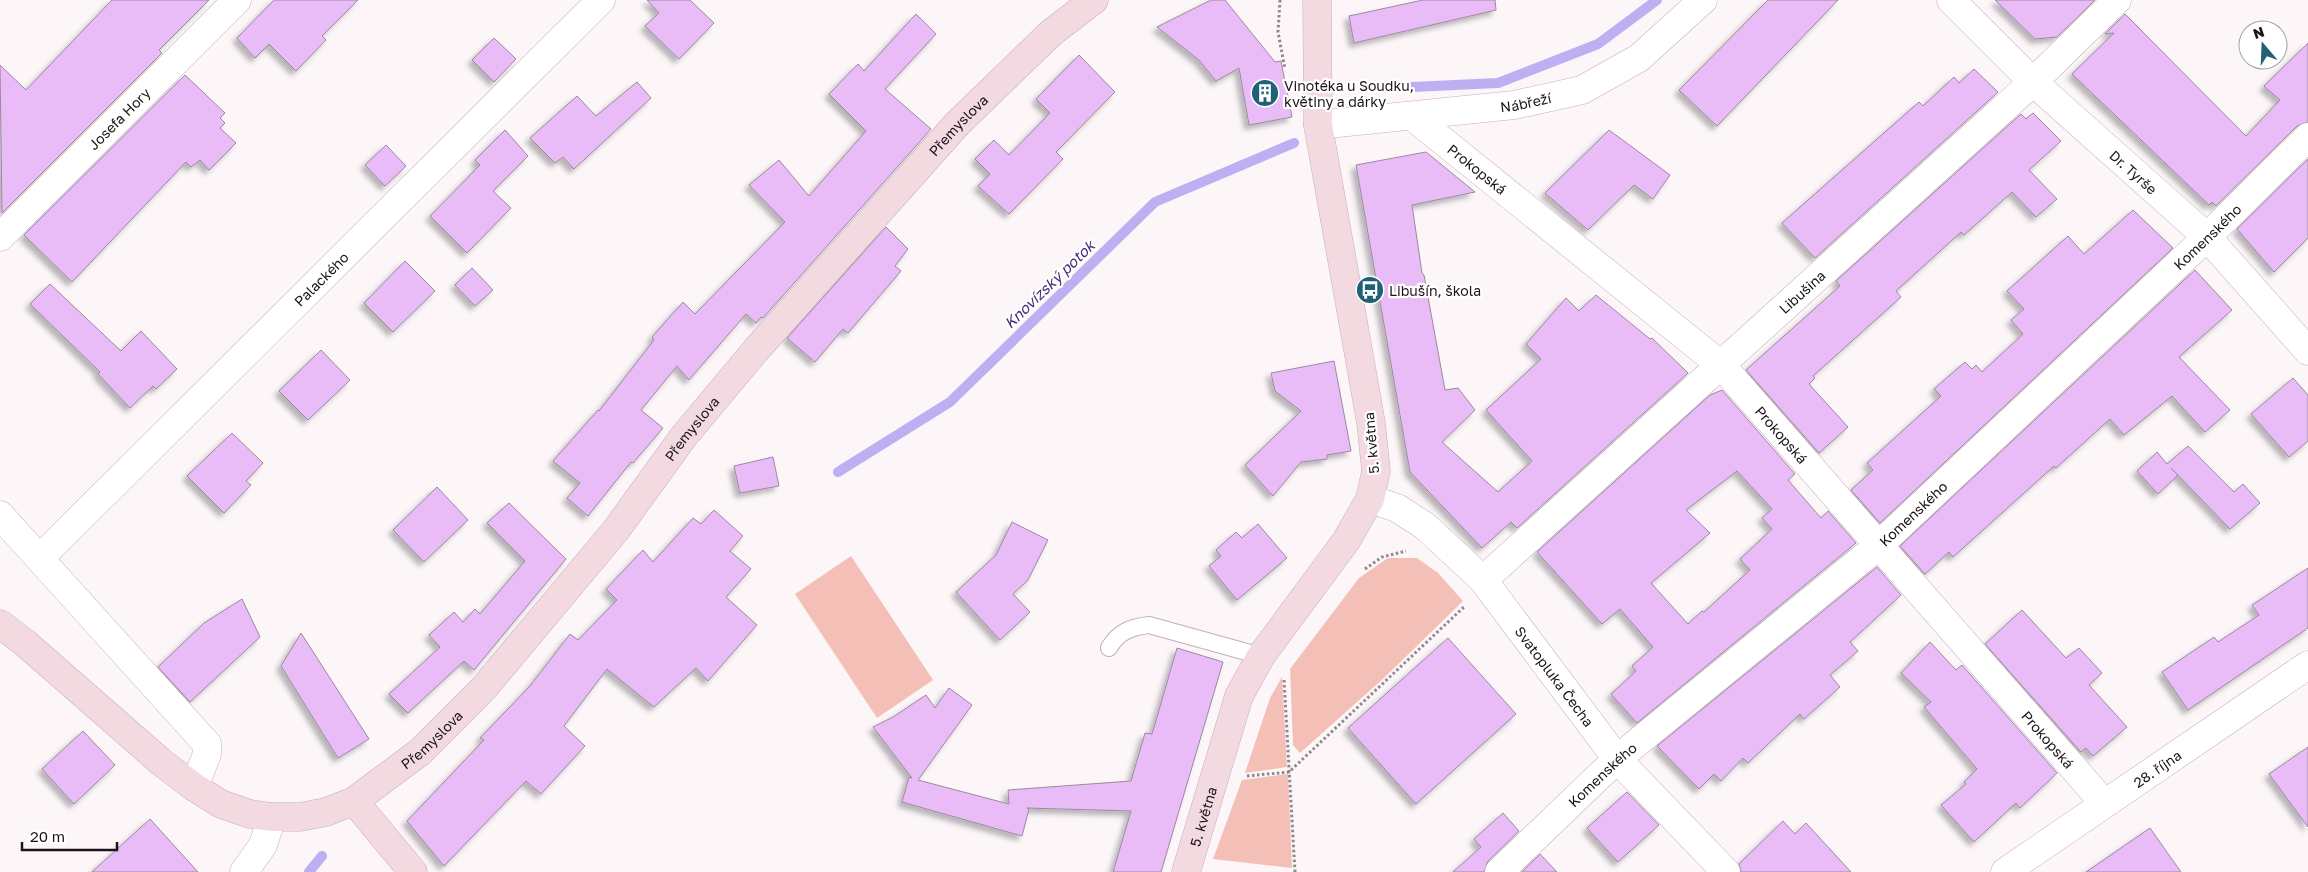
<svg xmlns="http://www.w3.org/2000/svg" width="2308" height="872" viewBox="0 0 2308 872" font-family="'Golos Text',sans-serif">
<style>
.green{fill:#f4bfb6}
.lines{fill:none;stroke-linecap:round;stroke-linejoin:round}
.stream{stroke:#beaff2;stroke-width:10}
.building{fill:#e9bcf7;stroke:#998a9e;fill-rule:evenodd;filter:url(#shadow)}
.lane-casing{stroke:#c6adbc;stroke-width:18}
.street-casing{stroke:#c6adbc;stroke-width:29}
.secondary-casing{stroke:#c6adbc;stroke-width:29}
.path{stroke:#8f888c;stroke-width:3;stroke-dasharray:2.5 2.5;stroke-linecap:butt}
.lane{stroke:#fff;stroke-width:16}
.street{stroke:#fff;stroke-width:28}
.secondary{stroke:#f2dae0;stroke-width:28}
.labels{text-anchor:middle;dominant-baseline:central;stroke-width:4.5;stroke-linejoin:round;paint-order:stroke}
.poi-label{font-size:14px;fill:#1c1319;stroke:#fff;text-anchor:start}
.street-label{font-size:14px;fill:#1c1319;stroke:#fff}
.water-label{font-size:15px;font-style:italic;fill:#452d79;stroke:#fff}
</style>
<defs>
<filter id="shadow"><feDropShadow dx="-4.5" dy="4.5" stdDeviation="2.5" flood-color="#0004"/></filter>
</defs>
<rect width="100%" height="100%" fill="#fcf6f9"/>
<g class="green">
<path d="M851,556l82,124 -56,38 -82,-124z"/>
<path d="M1388,558h29l21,15 25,28 -78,76 -85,76 -7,-8 -3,-76 69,-91z"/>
<path d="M1282,677l5,90 -42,6 25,-75z"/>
<path d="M1288,774l4,94 -79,-9 29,-79z"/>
</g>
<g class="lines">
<g class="stream">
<path d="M1412,87l86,-4 100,-39 59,-44"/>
<path d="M838,472l112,-70 205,-200 139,-59"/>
<path d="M309,872l13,-16"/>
</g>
</g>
<g class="building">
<path d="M112,0h97l-50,50 3,3 -160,160 -2,-148 26,25z"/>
<path d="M274,0h84l-36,36 4,4 -30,31 -27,-27 -14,14 -18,-20z"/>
<path d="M647,0h43l24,23 -35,36 -34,-33 14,-13z"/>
<path d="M1211,0h14l50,62 6,-1 11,56 -43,8 -10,-57 -23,13 -17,-21 -42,-33z"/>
<path d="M1423,0h72l1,10 -142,33 -5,-27z"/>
<path d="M1768,0h70l-121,126 -38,-36z"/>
<path d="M1995,0h100l-38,37 -22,2z"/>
<path d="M916,14l20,20 -51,55 46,40 -168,189 -2,-1 -5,6 -10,-9 -57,66 -12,-14 -36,44 22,18 -30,35 -2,-1 -43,54 -21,-18 13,-15 -27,-22 45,-51 1,1 55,-71 -2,-3 31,-35 12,12 90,-92 -36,-37 30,-25 30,36 57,-65 -37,-37 29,-30 6,7z"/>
<path d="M2125,14l121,122 34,-36 -16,-14 44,-43v79l-11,4 -81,80 -4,-4 -3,3 -137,-131 42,-41 -9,1z"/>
<path d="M494,38l22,21 -22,23 -22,-22z"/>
<path d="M1079,55l36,37 -59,60 7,7 -54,55 -31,-28 12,-12 -15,-15 19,-19 15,15 41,-42 -14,-14z"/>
<path d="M1974,69l24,23 -183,166 -33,-35 137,-121 4,4 31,-29 5,6z"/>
<path d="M185,75l40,38 -5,5 5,5 -5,5 16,15 -27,27 -9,-10 -9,7 -5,-5 -114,120 -48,-47z"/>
<path d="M637,82l14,16 -77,71 -11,-12 -8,6 -25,-25 47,-42 19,20z"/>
<path d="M2033,113l28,28 -32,29 28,29 -21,18 -24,-25 -48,43 -3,-3 -65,59 5,6 -88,79 2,2 -6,6 39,43 -29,26 -73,-83 94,-84 -4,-5 185,-167 5,5z"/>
<path d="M505,130l23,26 -35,35 18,17 -44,45 -37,-37 50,-51 -5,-5z"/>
<path d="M1609,130l61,45 -17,24 -19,-14 -46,45 -43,-37z"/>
<path d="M386,145l20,21 -21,20 -20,-21z"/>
<path d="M1426,152l49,40 -63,13 10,68 2,2 21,115 13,-2 17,22 -33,32 56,50 34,-31 -46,-51 55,-51 -15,-15 40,-46 13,13 17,-16 54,44 2,-1 36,35 -171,155 -6,-6 -29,26 -72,-76 -54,-307z"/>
<path d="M2308,159v79l-34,34 -37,-43z"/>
<path d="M2133,210l40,38 -293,275 -29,-33 22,-20 -6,-7 74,-67 -7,-7 31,-27 7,7 4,-4 6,7 41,-38 -12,-14 13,-11 -17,-18 61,-55 16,18z"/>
<path d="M886,227l22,22 -13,17 6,5 -53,62 -5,-4 -28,33 -28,-24z"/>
<path d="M405,261l30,30 -42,41 -29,-29z"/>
<path d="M472,268l21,22 -18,16 -20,-21z"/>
<path d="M2195,270l37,40 -53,47 51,53 -25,22 -33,-36 -48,39 -14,-16 -54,49 -2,-2 -101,91 -4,-5 -24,22 -25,-28z"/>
<path d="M50,284l71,67 20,-20 36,38 -21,20 -3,-3 -23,22 -32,-34 2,-2 -70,-68z"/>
<path d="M321,350l29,30 -42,40 -29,-29z"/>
<path d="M1334,361l17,90 -24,4v4l-26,3 -28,34 -28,-31 56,-54 -26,-20 -4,-18z"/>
<path d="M2293,378l15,17v46l-19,16 -38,-43z"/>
<path d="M1722,390l73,84 -7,6 33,38 7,-7 28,32 -219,180 -26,-29 25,-23 -4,-5 21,-19 -33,-38 -18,15 -65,-72 173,-157zM1737,471l35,38 -10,9 10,11 -32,30 10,11 -46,42 -2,-1 -14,13 -37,-41 59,-50 -24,-23z"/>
<path d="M232,433l31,30 -17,18 5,4 -27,28 -37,-37z"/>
<path d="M2188,446l46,46 9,-8 17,19 -30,26 -59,-61 7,7 -20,19 -21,-23 20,-19 10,12z"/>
<path d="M773,457l6,29 -39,7 -6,-27z"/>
<path d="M437,487l31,33 -44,42 -31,-32z"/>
<path d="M509,503l57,56 -92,111 -10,-9 -56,52 -19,-19 51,-47 -11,-12 25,-23 9,10 12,-13 5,5 45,-53 -38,-38z"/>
<path d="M714,510l29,26 -13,15 21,18 -25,28 31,28 -49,56 -12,-13 -42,39 -47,-38 -43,57 21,20 -44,48 -15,-13 -82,85 -37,-45 77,-81 -4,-2 50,-52 40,-52 8,6 39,-40 -11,-11 37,-39 10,12 40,-44 8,6z"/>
<path d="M1012,522l36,18 -20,40 -15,14 17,18 -30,28 -44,-48 40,-37z"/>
<path d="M1258,524l29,34 -50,42 -28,-34 12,-10 -5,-6 20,-18 6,6z"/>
<path d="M1877,567l24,28 -51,47 8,9 -28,24 10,12 -36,32 -4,-5 -52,49 -5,-5 -22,23 -7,-7 -15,15 -42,-43z"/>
<path d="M2308,568v60l-120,82 -26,-38 52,-35 4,5 41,-27 -7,-10z"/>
<path d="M242,599l18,38 -70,65 -32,-35 46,-44z"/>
<path d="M2022,610l44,48 13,-10 23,25 -13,12 38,42 -34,29 -7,-8 -5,4 -96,-108z"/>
<path d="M301,633l68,106 -31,19 -57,-92z"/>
<path d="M1448,638l68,76 -100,90 -68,-76z"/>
<path d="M1930,642l26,28 6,-5 95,108 -37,35 -4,-5 -42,39 -33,-37 25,-21 -2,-2 13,-13 -53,-62 7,-5 -30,-29z"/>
<path d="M1177,648l46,14 -62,210h-48l18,-61 -104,-3 2,1 -7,27 -120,-34 7,-25 3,1 -39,-51 20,-10 33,-22 9,13 14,-20 23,17 -54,75 91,24 -1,-14 123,-9 14,-48 7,1z"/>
<path d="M83,731l32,34 -41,39 -32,-35z"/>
<path d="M2308,747v80l-39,-53z"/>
<path d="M1627,792l32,33 -41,37 -31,-34z"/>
<path d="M1503,813l16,18 -31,30 -4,11h-31l28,-25 -7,-8z"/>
<path d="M150,819l48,53h-106z"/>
<path d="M1783,821l12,13 11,-11 45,49h-110l-2,-8z"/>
<path d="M2150,828l31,44h-95z"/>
<path d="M1540,854l17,18h-35z"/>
</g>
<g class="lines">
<defs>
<path id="lane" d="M1109,648c9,-16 22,-21 40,-23l112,31"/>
<g id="street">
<path id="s1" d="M1951,0l82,82 174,155 101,114"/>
<path id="s2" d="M1412,116l310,250 382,437"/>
<path id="s3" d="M1318,125l196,-20 68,-15 57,-32 64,-58"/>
<path id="s4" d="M0,237l237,-237"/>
<path id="s5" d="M1370,499l27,9 28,18 58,54 134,179 109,113"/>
<path d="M0,515l207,229v10l-13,33"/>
<path id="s6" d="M40,558l561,-558"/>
<path id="s7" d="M1483,580l550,-498 84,-82"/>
<path d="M244,872l19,-27 9,-28"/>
<path id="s8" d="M1499,872l118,-113 261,-213 329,-309 101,-100"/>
<path id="s9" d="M2005,872l303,-207"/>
</g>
<g id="secondary">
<path id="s10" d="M0,624l25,19 136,119 33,25 27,17 29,10 22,3h28l26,-5 28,-11 66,-49 63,-63 133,-159 68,-94 72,-86 201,-226 94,-91 43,-33"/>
<path d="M354,801l59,71"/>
<path id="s11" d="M1186,872l53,-176 22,-40 85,-115 24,-42 6,-28 -5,-48 -53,-298 -1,-125"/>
</g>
</defs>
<use href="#lane" class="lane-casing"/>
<use href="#street" class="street-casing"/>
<use href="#secondary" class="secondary-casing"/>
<g class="path">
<path d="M1280,0l-2,32 7,37"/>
<path d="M1365,569l17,-12 24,-6"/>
<path d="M1284,680l11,192"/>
<path d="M1247,776l42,-4 176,-166"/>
</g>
<use href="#lane" class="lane"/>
<use href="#street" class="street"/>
<use href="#secondary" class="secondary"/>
</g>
<defs>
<symbol id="building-disc" viewBox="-11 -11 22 22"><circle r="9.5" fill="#206176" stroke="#fff"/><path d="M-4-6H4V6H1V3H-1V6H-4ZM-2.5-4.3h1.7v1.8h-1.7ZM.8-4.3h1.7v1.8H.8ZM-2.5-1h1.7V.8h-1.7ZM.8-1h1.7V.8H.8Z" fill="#fff"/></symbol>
<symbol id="bus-disc" viewBox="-11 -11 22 22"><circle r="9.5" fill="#206176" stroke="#fff"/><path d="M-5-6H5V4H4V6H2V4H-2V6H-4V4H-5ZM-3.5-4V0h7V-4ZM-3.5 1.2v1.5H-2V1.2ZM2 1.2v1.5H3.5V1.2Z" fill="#fff"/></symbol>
</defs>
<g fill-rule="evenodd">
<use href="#building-disc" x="1249" y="77" width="32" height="32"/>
<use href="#bus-disc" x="1354" y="274" width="32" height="32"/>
</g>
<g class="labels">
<g class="poi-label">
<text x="1284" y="85">Vinotéka u Soudku,<tspan x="1284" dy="16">květiny a dárky</tspan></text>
<text x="1389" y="290">Libušín, škola</text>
</g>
<g class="street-label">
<text stroke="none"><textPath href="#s3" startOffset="209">Nábřeží</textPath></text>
<text stroke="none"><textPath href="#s4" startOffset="168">Josefa Hory</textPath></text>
<text stroke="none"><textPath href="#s10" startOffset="1332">Přemyslova</textPath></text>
<text stroke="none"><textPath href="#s2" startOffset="84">Prokopská</textPath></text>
<text stroke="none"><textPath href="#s1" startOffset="251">Dr. Tyrše</textPath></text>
<text stroke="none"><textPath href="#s8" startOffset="952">Komenského</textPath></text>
<text stroke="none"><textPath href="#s6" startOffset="396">Palackého</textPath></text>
<text stroke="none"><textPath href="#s7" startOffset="430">Libušina</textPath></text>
<text stroke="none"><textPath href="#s10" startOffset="928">Přemyslova</textPath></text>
<text stroke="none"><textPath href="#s2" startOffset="489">Prokopská</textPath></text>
<text transform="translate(1371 443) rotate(-95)">5. května</text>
<text stroke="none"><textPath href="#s8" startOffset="548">Komenského</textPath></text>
<text stroke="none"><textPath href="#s5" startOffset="261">Svatopluka Čecha</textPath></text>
<text stroke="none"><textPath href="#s10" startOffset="522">Přemyslova</textPath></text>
<text stroke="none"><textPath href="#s2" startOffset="894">Prokopská</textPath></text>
<text stroke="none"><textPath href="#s9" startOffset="184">28. října</textPath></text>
<text stroke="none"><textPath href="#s8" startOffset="142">Komenského</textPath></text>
<text stroke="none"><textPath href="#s11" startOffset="58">5. května</textPath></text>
</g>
<g class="water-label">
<text transform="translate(1049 284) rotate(-44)">Knovízský potok</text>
</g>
</g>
<g transform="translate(2263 45) rotate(341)"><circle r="24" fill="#ffffff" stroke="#a4a1a3"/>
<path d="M0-4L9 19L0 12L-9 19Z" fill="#206176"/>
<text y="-8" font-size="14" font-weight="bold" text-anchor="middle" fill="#1c1319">N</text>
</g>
<path d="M22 842v8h95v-8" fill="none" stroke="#1c1319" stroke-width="2.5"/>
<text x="30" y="842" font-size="15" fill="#1c1319" stroke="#ffffff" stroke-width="4" paint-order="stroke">20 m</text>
</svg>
